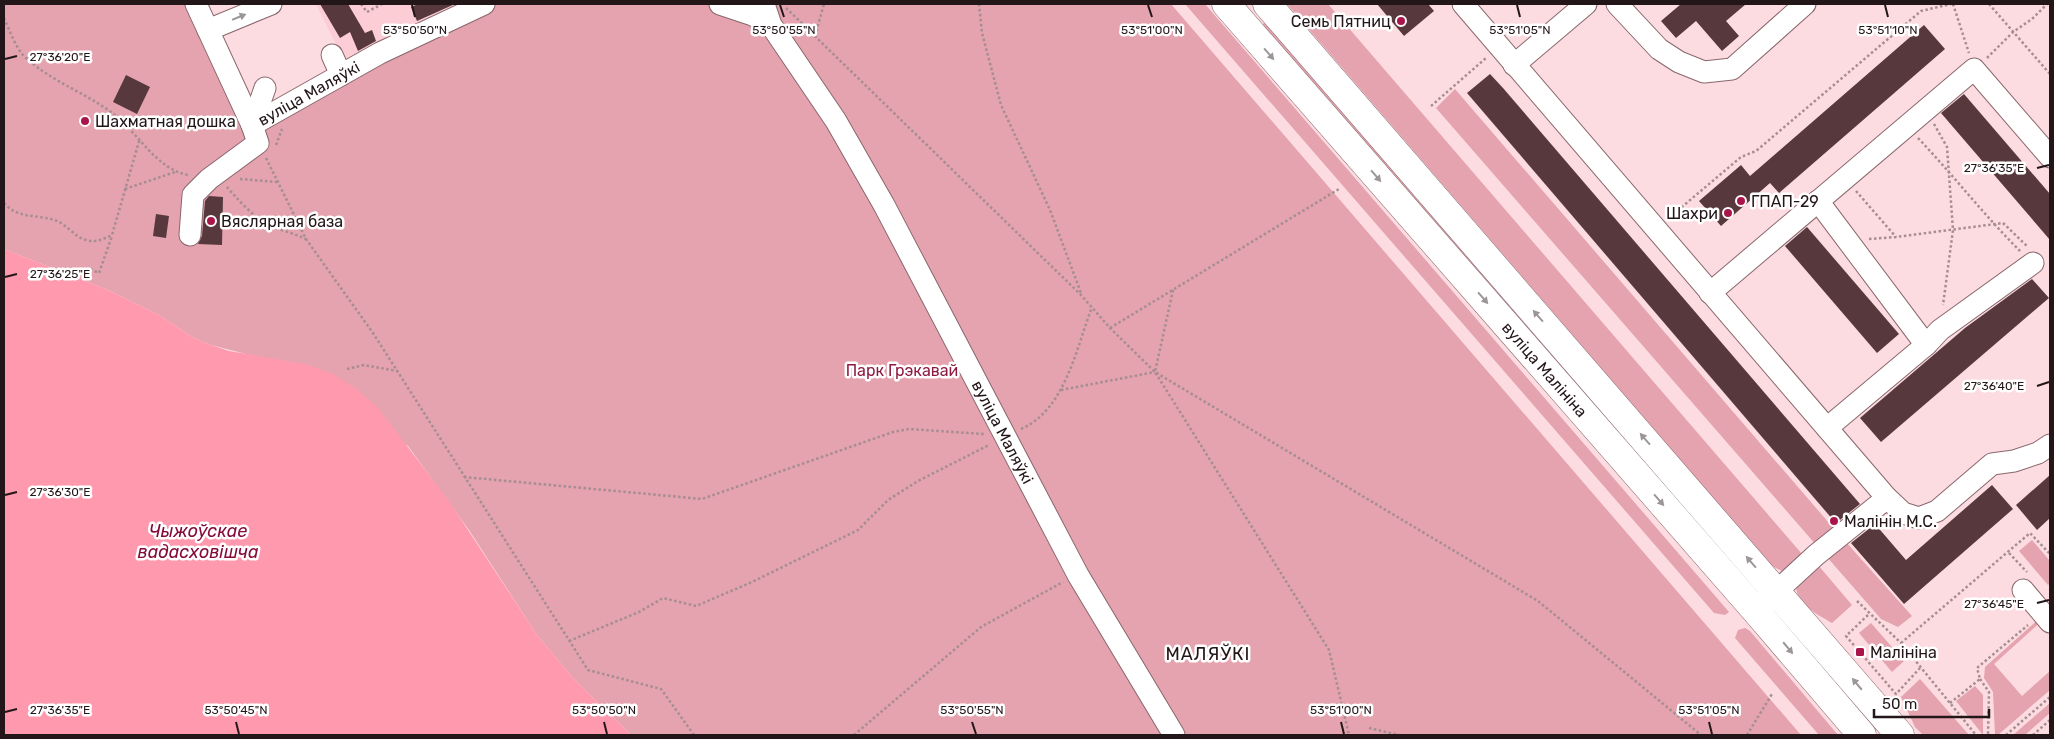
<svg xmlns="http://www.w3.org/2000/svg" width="2054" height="739" viewBox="0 0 2054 739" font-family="Rubik,sans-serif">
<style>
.built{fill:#fdcdd5}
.green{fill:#e4a3ae}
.water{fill:#ff9aae}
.building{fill:#56383d}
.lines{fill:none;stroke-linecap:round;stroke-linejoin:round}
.minor-casing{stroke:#89676d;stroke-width:23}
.major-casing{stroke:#89676d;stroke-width:29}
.path{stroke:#a68d91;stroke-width:2.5;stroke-dasharray:2.5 2.5;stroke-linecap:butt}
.minor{stroke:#fff;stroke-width:21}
.major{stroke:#fff;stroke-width:28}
.oneway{fill:#9c9697}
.ticks{fill:none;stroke:#231618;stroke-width:2}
.poi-dot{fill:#a9154b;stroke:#fff;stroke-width:2}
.labels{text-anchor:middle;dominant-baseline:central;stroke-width:5;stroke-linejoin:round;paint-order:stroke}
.poi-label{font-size:16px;fill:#231618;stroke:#fff;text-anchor:start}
.street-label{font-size:16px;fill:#231618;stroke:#fff}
.park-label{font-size:16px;fill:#8f1a41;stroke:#fff}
.water-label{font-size:18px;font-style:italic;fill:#850b39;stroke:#fff}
.neighbourhood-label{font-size:18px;letter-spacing:1px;fill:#231618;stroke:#fff}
.ticks-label{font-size:12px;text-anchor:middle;fill:#231618;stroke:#fff;stroke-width:5;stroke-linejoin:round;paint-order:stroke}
</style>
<rect width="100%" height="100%" fill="#fcdce1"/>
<path class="built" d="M316,4h145l-117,57z"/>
<g class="green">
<path d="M4,4h187l54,119 244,-119h682l630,731h-1170l-58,-57 -36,-43 -68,-105 -61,-84 -158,-91 -39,-10 -17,-7 -35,-23 -51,-25 -104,-41z"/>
<path d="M1185,4h20l524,608 -4,3 -11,-2z"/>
<path d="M1287,4h41l474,550 -20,17 -10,-5z"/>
<path d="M1264,22l3,1 485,561v3l-490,-559z"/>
<path d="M1455,89l380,441 -18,16 -381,-438z"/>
<path d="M2032,540l18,21v22l-2,2 -29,-34z"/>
<path d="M1845,541l67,75 -14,11 -17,-8 -54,-62z"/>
<path d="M1818,565l34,40 -20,18c-16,-10 -37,-18 -36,-40z"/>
<path d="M2041,617l3,2 -50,45 28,32 28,-25v19l-52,45h-3l-2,-43 -9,-14 1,-11z"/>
<path d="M1871,623l33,38 -12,11 -33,-39z"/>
<path d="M1745,628l5,3 88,104h-19l-84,-97 3,-8z"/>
<path d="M1920,679l49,56h-46l-8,-8 -14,-30z"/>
<path d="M1975,686l8,9v40l-27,-34z"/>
<path d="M2050,703v10l-25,22h-12z"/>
</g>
<path class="water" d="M4,249l104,41 51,25 35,23 17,7 18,6 76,13 26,9 24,15 23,20 71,93 88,134 36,43 58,57h-627z"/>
<g class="building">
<path d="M320,4h28l17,29 7,-3 4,11 -18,10 -8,-19 -10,6z"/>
<path d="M418,4h37l-38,17 -6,-14z"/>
<path d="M1377,4h51l6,7 -30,25z"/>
<path d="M1681,4h65l-20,17 13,15 -17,15 -26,-30 -20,17 -15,-17z"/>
<path d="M1924,25l21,24 -166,144 -9,-10 -49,43 -22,-25 42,-36 9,11z"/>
<path d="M1490,74l13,14 357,416 -24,19 -2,-2 -367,-428z"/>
<path d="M126,75l24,12 -13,27 -24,-12z"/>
<path d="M1964,94l86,100v46l-109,-127z"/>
<path d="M209,196l14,1 -1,48 -24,-1 4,-8 3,-35z"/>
<path d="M156,214l13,2 -3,22 -13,-2z"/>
<path d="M1807,227l92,107 -22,19 -92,-107z"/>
<path d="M2032,279l17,19 -168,144 -21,-24 105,-90z"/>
<path d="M2050,475v43l-13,12 -21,-25z"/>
<path d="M1992,485l21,24 -109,95 -53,-61 24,-19 31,36z"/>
</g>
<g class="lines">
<defs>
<g id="minor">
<path d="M720,4l33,11 18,10"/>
<path id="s1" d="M764,4l7,21 65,96 48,84 194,370 96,160"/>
<path d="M1463,4l424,494"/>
<path d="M1617,4l42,45 20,13 25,10 28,-3 73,-65"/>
<path d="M208,30l63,-26"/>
<path d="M332,55l9,20"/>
<path d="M1514,65l72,-61"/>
<path id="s2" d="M252,125l128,-72 104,-49"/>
<path d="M252,125l13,-37"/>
<path d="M1818,201l108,144"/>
<path d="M190,235l3,-40 16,-16 49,-36 -6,-18 -56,-121"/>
<path d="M1710,293l264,-224 76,88"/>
<path d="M1827,428l99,-83 14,-15 93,-67"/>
<path d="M2023,590l27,32"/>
<path d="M1766,601l50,-46 71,-57 16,15 16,5 18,-7 55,-47 22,-3 24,-8 12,-8"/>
</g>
<g id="major">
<path id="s3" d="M1226,4l530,607 106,124"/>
<path d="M1267,4l633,731"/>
</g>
</defs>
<use href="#minor" class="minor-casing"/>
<use href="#major" class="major-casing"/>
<g class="path">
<path d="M361,4l6,8 15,-8"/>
<path d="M979,4l3,29 19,72 49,105 31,83"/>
<path d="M1953,4l16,49"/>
<path d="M1989,4l61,70"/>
<path d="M786,8l295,287 29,33 45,44 383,229 163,134"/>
<path d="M4,18c5,11 11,28 19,37 27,27 65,38 93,61 24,20 41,53 72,59"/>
<path d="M815,36l9,-32"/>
<path d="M1987,58l26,-26 19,-13 15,-15"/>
<path d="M1431,106l55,-48"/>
<path d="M1934,124l13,23 6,83 -10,75"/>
<path d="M1918,138c35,37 66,77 102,113"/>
<path d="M276,145l6,-16"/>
<path d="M266,158l40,81 67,94 215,337 73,19 33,46"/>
<path d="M240,179l37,3"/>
<path d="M227,187c8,10 30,33 41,38 12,5 25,8 38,14"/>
<path d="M125,189l50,-17"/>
<path d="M1856,191l40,46"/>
<path d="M4,203c14,16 31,11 50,17 12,3 20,17 32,20 10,3 17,-1 26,-5l28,-97"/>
<path d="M1670,217l71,-60 15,-6 165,-140 30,-7"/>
<path d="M1869,239l27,-2 107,-14 25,24"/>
<path d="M90,269l9,4 13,-37"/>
<path d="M1173,290l-18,82 174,278 20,85"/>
<path d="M1110,328l229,-139"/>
<path d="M347,369l17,-4 33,6"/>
<path d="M1061,390l94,-18"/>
<path d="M1021,429c44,-19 55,-80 71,-122"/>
<path d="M464,477l238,22 191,-67 16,-3 75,5"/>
<path d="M2009,553l18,19"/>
<path d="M1857,601l44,42 75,92"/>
<path d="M1868,615l-22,21 50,58 24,-26"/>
<path d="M569,641l70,-29 24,-14 33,8 56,-24 106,-52 30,-30 30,-19 71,-36"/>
<path d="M1901,643l129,-110 20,21"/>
<path d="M1980,679l9,13 -1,43"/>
<path d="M1950,703l30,-24 -3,-11 51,-43"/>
<path d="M1369,728l30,7"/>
<path d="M854,735l127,-108 82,-45"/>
<path d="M1747,735l25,-41"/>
<path d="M2006,735l44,-38"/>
<path d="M2033,735l17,-15"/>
</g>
<use href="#minor" class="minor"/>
<use href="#major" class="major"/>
</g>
<defs><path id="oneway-solid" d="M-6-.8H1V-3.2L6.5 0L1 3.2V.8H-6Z" transform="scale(1.25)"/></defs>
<g class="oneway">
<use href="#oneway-solid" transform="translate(239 17) rotate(-22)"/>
<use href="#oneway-solid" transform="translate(1269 54) rotate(49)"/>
<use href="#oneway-solid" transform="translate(1376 176) rotate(49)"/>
<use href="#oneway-solid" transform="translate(1483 298) rotate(49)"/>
<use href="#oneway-solid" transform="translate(1538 316) rotate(-131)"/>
<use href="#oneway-solid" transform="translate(1645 439) rotate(-131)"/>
<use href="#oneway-solid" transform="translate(1659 500) rotate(49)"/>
<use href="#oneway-solid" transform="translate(1751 562) rotate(-131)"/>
<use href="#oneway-solid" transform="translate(1788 648) rotate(50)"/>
<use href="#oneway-solid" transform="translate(1857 684) rotate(-130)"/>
</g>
<path class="ticks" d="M412,5l3,12M780,5l4,12M1148,5l4,12M1517,5l3,12M1885,5l3,12M5,59l12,-3M2037,168l12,-3M5,277l12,-3M2037,386l12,-4M5,495l12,-3M2037,603l12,-3M5,712l12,-3M236,722l3,12M604,722l3,12M972,722l4,12M1341,722l3,12M1709,722l3,12"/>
<g class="poi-dot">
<circle cx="1401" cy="21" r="5"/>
<circle cx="85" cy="121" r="5"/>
<circle cx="1741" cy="201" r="5"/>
<circle cx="1728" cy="213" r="5"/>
<circle cx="211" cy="221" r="5"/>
<circle cx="1834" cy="521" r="5"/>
<rect x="1855" y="647" width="10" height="10" rx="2.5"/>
</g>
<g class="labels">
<g class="poi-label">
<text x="1391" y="21" text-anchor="end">Семь Пятниц</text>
<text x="95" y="121">Шахматная дошка</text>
<text x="1751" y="201">ГПАП-29</text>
<text x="1718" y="213" text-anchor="end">Шахри</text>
<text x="221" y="221">Вяслярная база</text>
<text x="1844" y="521">Малінін М.С.</text>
<text x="1870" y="652">Малініна</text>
</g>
<g class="street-label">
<text stroke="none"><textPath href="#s2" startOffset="65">вуліца Маляўкі</textPath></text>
<text stroke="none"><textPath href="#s3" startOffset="485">вуліца Малініна</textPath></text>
<text stroke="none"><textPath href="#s1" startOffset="491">вуліца Маляўкі</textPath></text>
</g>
<g class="park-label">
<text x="902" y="370">Парк Грэкавай</text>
</g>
<g class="water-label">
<text x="198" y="531">Чыжоўскае<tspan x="198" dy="21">вадасховішча</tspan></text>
</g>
<g class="neighbourhood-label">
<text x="1208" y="654">МАЛЯЎКІ</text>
</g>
</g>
<g class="ticks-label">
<text x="415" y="34">53°50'50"N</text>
<text x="784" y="34">53°50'55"N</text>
<text x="1152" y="34">53°51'00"N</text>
<text x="1520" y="34">53°51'05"N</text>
<text x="1888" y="34">53°51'10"N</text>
<text x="60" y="61">27°36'20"E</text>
<text x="1994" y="172">27°36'35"E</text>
<text x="60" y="278">27°36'25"E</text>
<text x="1994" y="390">27°36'40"E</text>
<text x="60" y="496">27°36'30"E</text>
<text x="1994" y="608">27°36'45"E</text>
<text x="60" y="714">27°36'35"E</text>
<text x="236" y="714">53°50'45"N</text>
<text x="604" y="714">53°50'50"N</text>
<text x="972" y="714">53°50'55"N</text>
<text x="1341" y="714">53°51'00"N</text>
<text x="1709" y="714">53°51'05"N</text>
</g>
<rect width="2054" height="739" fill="none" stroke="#231618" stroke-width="10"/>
<path d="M1874 709v8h115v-8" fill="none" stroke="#231618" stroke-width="2.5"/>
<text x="1882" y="709" font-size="15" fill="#231618" stroke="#ffffff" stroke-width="4" paint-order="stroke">50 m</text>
</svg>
